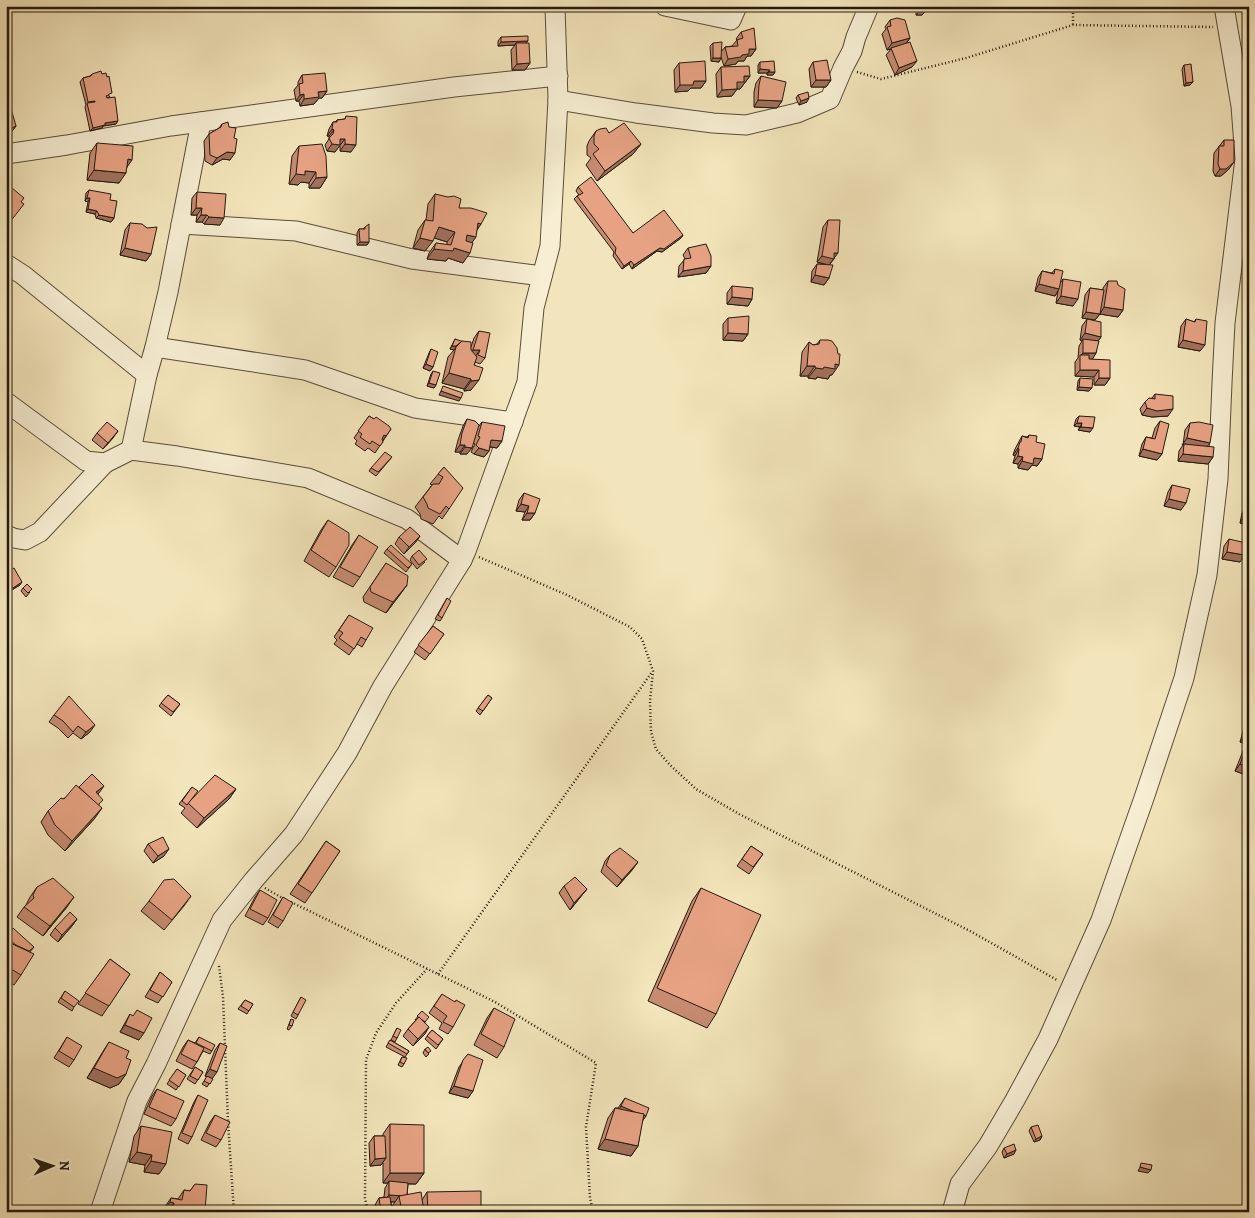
<svg xmlns="http://www.w3.org/2000/svg" width="1255" height="1218" viewBox="0 0 1255 1218" font-family="Alegreya,serif">
<style>
.lines{fill:none;stroke-linecap:round;stroke-linejoin:round}
.minor-casing{stroke:#584d39;stroke-width:21}
.path{stroke:#241a0e;stroke-width:2.5;stroke-dasharray:1 2.5;stroke-linecap:butt}
.minor{stroke:#f7eed3;stroke-width:19}
.wall{fill:#c68b71;stroke:#241a0e}
.shaded-wall{fill:#a1715c;stroke:#241a0e}
.building{fill:#e6a283;stroke:#241a0e}
</style>
<rect width="100%" height="100%" fill="#f3e5bb"/>
<filter id="stains"><feTurbulence type="fractalNoise" baseFrequency=".004" numOctaves="4"/><feColorMatrix values="0 0 0 0 .2 0 0 0 0 .09 0 0 0 0 .02 0 0 0 .5 -.17"/></filter>
<radialGradient id="worn" r=".72"><stop offset=".6" stop-color="#630" stop-opacity="0"/><stop offset="1" stop-color="#630" stop-opacity=".3"/></radialGradient>
<g class="lines">
<defs>
<g id="minor">
<path d="M665,6l66,14 6,-14"/>
<path d="M558,100l78,13 77,10 33,2 51,-12 33,-14 13,-31 9,-17 4,-14 13,-31"/>
<path d="M6,154l61,-9 104,-19 283,-39 104,-11"/>
<path d="M181,224l115,7 116,28 130,17"/>
<path d="M6,264l17,11 124,100"/>
<path d="M155,347l150,23 110,38 98,14"/>
<path d="M6,402l80,59 19,2 26,-13 46,6 131,22 99,41 55,41"/>
<path d="M131,450l16,-75 8,-28 13,-55 33,-170"/>
<path d="M6,535l7,3 12,2 15,-8 65,-69"/>
<path d="M100,1212l37,-111 19,-37 66,-144 31,-39 41,-47 53,-81 36,-67 79,-126 4,-9 61,-169 7,-74 16,-62 8,-146 -3,-94"/>
<path d="M952,1212l8,-28 28,-38 27,-46 33,-61 53,-119 43,-122 40,-120 23,-103 11,-96 4,-96 3,-60 20,-164 -4,-53 -17,-100"/>
</g>
</defs>
<use href="#minor" class="minor-casing"/>
<g class="path">
<path d="M1073,6v19"/>
<path d="M857,72l24,7 85,-21 107,-33 140,2"/>
<path d="M479,557l88,38 63,32 12,12 11,32 -3,30 1,31 5,17 14,16 26,24 43,25 231,117 87,49"/>
<path d="M265,888l19,11"/>
<path d="M291,902l204,100 101,61 -10,64 4,71 3,14"/>
<path d="M219,966l4,31 5,125 6,90"/>
<path d="M438,974l214,-302"/>
<path d="M368,1212l-3,-14 1,-138 10,-27 20,-30 31,-34"/>
</g>
<use href="#minor" class="minor"/>
</g>
<g class="wall">
<path d="M918,6l4,9h-6v-6z"/>
<path d="M890,20l20,18 -4,6 6,23 -17,8 -9,-20 5,-6 -4,1 -5,-16 4,-5 -1,-2z"/>
<path d="M741,32l15,17 -5,7h-4l-3,5h-6l-2,3 -12,2 -3,-9 -2,5 -8,-1 -1,-15 3,-3 8,9 4,-5 7,-1 5,-6 -1,-1z"/>
<path d="M501,37l25,6 4,20 -5,7h-13l-1,-20 4,-5 -17,1v-5z"/>
<path d="M760,62l15,10 -2,3h-6v-2h-9v-8z"/>
<path d="M813,62l18,18 -5,7h-15l-2,-18z"/>
<path d="M679,63l27,18 -5,7h-10l-3,3 -13,1 -1,-22z"/>
<path d="M1184,65l9,17 -3,3 -6,1 -2,-17z"/>
<path d="M721,67l29,9 -10,13h-3l-5,7 -15,1 -1,-23z"/>
<path d="M92,74l18,23 -3,1 9,26 -13,2 -1,2 -12,3 -5,-24 1,-2 -6,-23 3,-4 7,-2z"/>
<path d="M302,75l25,16 -5,7h-3l-5,6 -14,2 -1,-5h-3l-2,-11 4,-5v-3z"/>
<path d="M761,76l21,25 -5,7 -23,-1v-15l2,-9z"/>
<path d="M798,95l9,7 -8,3 -3,-7z"/>
<path d="M6,106l10,20 -10,13z"/>
<path d="M346,116l5,36 -11,-1v-5h-1l-4,6 -8,-1 -2,-6 4,-6v-3h-2l2,-7 4,-7h2l2,-2 8,-1z"/>
<path d="M222,124l8,36 -7,-1 -11,6 -7,-4 -1,-20 5,-7 10,-6z"/>
<path d="M596,131l13,2 32,11 -8,10 -36,27 -11,-16 5,-7 -4,-3v-9l2,-5z"/>
<path d="M1224,140l5,29 -8,7h-6l-2,-5 1,-18z"/>
<path d="M97,143l30,24 -8,16 -32,-3 3,-27z"/>
<path d="M299,146l28,31 -7,11h-11v-5l-8,-1 -3,3 -9,-1 3,-28z"/>
<path d="M578,187l55,46 50,2 -2,3 -19,14 -5,-1 -25,18 -3,-5 -7,5 -9,-13 1,-4 -40,-53 3,-3 2,-1 -3,-4z"/>
<path d="M89,190l21,10 4,18 -3,4 -15,-4 -1,-4 -9,-2 2,-10 -3,-1 1,-8z"/>
<path d="M197,192l23,33 -16,-1 -2,-2h-6l1,-7h-6l1,-17z"/>
<path d="M435,194l24,14 22,16 -4,6 -5,12 -9,21 -15,-5 -2,3 -19,-2 2,-6 7,-10 11,2v-3l-13,-4 -9,13 -12,-3 5,-18 7,-10h1l2,-16z"/>
<path d="M828,220l6,39 -4,5 -1,14 -5,7 -13,-3 1,-11 5,-7h7l-7,-2 6,-35z"/>
<path d="M130,223l17,5 4,26 -5,7 -26,-6 5,-25z"/>
<path d="M365,227l4,15 -2,3h-10v-12l2,-4h4z"/>
<path d="M688,248l23,18 -5,7 -28,4 1,-11 6,-7 -2,-4z"/>
<path d="M1055,269l6,13 2,-3 10,27 -17,-3 2,-12 -3,5 -20,-5 3,-13 4,-7 10,2z"/>
<path d="M1108,281l15,29 -5,7 -18,-3 -5,6 -7,-1 13,18 -3,4 -2,12 -4,6 18,19 -5,7h-11v-8l-19,-1v-14l3,-4 1,-12 3,-5 -2,-1 2,-14 5,-7 -5,-1 3,-23 5,-7 13,2v-2z"/>
<path d="M732,286l20,13 -4,7 -21,-2v-11z"/>
<path d="M728,318l20,16 -5,7 -20,-1v-16z"/>
<path d="M1186,319l8,3 2,-3 4,32 -22,-4 3,-21z"/>
<path d="M479,331l6,27 -5,6 -5,-2 -4,28 -7,1v-2l-22,-6 6,-26 6,-7 -4,-1 5,-10 16,8 3,-9z"/>
<path d="M820,340l12,35h-2l-2,4 -11,-2 -1,2 -8,-1v-2h-8l2,-24 7,-10 4,3 4,-1z"/>
<path d="M431,349l2,18 -3,4 -7,-3 6,-15z"/>
<path d="M433,371l3,14 -2,3 -7,-2 4,-12z"/>
<path d="M1080,378l9,13 -12,-1 1,-9z"/>
<path d="M1155,394l13,22 -16,1 -10,-2 -2,-6 5,-7 7,-4z"/>
<path d="M369,416l22,13 -16,24 -7,-5 -3,3 -10,-7 2,-3 -3,-3z"/>
<path d="M1079,416l11,16 -12,-2 2,-3 -6,-1 2,-7z"/>
<path d="M467,419l11,8 4,-5 20,19 -5,7 -7,-1 -1,4 -5,6 -10,-3 -3,-2 4,-8 -2,-1 -6,11h-7v-2h-5l3,-12 5,-14z"/>
<path d="M1160,421l2,33 -5,6 -18,-4 3,-12 4,-7 6,1 3,-10z"/>
<path d="M1190,423l17,23 6,11 -5,7 -30,-3 1,-10 4,-6 2,-15z"/>
<path d="M97,433l16,5 -10,11 -11,-9z"/>
<path d="M1029,435l7,7 6,17 -5,7 -5,-1 -4,5 -10,-2v-4l-5,-1 2,-7 -2,-1 2,-6 7,-13 5,1z"/>
<path d="M392,457l-16,19 -7,-5 2,-3z"/>
<path d="M444,467l5,42 -7,10 -3,-3 -6,8 -12,-5 -1,-5 -5,-7 17,-22 -2,-1z"/>
<path d="M1172,485l9,25 -17,-4 4,-14z"/>
<path d="M524,493l11,20 -5,7h-8l3,-8 -9,-1 3,-11z"/>
<path d="M1244,510l5,15 -9,-2 2,-10z"/>
<path d="M328,520l8,47 -7,10 -25,-16 17,-31z"/>
<path d="M359,535l1,42 -7,10 -20,-10 19,-32z"/>
<path d="M420,536l-5,7 -11,11 -9,-10 4,-7z"/>
<path d="M1229,539l11,23 -18,-3 2,-13z"/>
<path d="M1249,548v17l-6,-1 3,-12z"/>
<path d="M387,549l25,15 -6,8 -22,-19z"/>
<path d="M412,556l13,6 -8,7 -7,-9z"/>
<path d="M386,563l21,22 -21,28 -22,-11 -1,-5z"/>
<path d="M6,573l14,12 -10,6 -4,-7z"/>
<path d="M23,588l7,4 -4,5 -5,-6z"/>
<path d="M447,598l-5,20 -2,3 -5,-2z"/>
<path d="M349,615l17,25 -4,7 -5,-3 -8,11 -15,-11 3,-4 -3,-3z"/>
<path d="M433,626l11,8 -19,26 -11,-8z"/>
<path d="M168,695l12,9 -9,12 -12,-10z"/>
<path d="M488,695l4,3 -12,17 -4,-4z"/>
<path d="M1249,699v15l-4,-1z"/>
<path d="M54,715l36,17 -9,7 -8,-6 -5,5 -10,-10 -9,-6z"/>
<path d="M1245,728l4,1v47l-14,-5 10,-25 2,-2 -7,-2 3,-11z"/>
<path d="M79,787l20,6h-1l1,13 -4,12 -30,33 -17,-16 -7,-13 7,-11z"/>
<path d="M192,787l2,10 42,-8 -7,10 -32,29 -16,-15 4,-5 -6,-4z"/>
<path d="M326,841l14,10 -35,52 -15,-9z"/>
<path d="M148,844l16,12 -11,7 -9,-12z"/>
<path d="M751,846l12,8 -14,20 -12,-8z"/>
<path d="M610,855l23,14 -16,18 -16,-15 4,-11z"/>
<path d="M564,886l23,3 -17,21 -11,-17z"/>
<path d="M37,887l30,20 -24,29 -26,-19 7,-10 2,-2 4,-8z"/>
<path d="M701,888l15,126 -9,14 -59,-27 44,-100z"/>
<path d="M260,890l8,28 -5,7 -18,-9 10,-19z"/>
<path d="M191,896l-7,10 -20,24 -23,-19 8,-10z"/>
<path d="M283,897v24l-5,7 -10,-6z"/>
<path d="M77,919l-5,7 -14,16 -8,-7 5,-7z"/>
<path d="M6,936l28,11 -4,5 -9,23 -7,10 -8,-4z"/>
<path d="M110,959l20,15 -28,42 -24,-12z"/>
<path d="M160,972l12,10 -14,21 -13,-6z"/>
<path d="M65,991l9,16 -2,4 -14,-9z"/>
<path d="M442,994l11,33 -5,7 -9,-5 3,-6 -13,-10z"/>
<path d="M301,997l-3,18 -2,4 -5,-3z"/>
<path d="M245,1000l8,4 -6,10 -9,-5z"/>
<path d="M494,1008l10,39 -7,11 -23,-13 13,-27z"/>
<path d="M422,1011l3,12v11l-12,12 -10,-10 5,-7 8,-9h-1z"/>
<path d="M130,1014l9,26 -19,-8 6,-11z"/>
<path d="M291,1019l1,7 -3,4 -2,-1z"/>
<path d="M397,1028v10l-2,4 -4,-2z"/>
<path d="M432,1030l11,9 -7,10 -11,-10z"/>
<path d="M67,1037l7,23 -5,7 -15,-9z"/>
<path d="M199,1037l13,14 -2,3 -7,-3 -6,11 -5,7 -16,-8 7,-14 5,-7 7,3z"/>
<path d="M390,1040l19,11 -4,6 -19,-10z"/>
<path d="M109,1042l17,16v16l-7,10 -9,4 -23,-10 15,-25z"/>
<path d="M220,1043l-8,36 -5,8 -5,-3 5,-7 -2,-1 10,-26z"/>
<path d="M425,1049l4,5 -3,3 -3,-4z"/>
<path d="M468,1054l5,37 -5,7 -19,-5 10,-26z"/>
<path d="M402,1057l2,7 -2,3 -4,-2z"/>
<path d="M195,1067l8,5 -8,12 -8,-5z"/>
<path d="M177,1069l9,6 -10,15 -9,-6z"/>
<path d="M157,1089l19,30 -5,7 -27,-12 8,-18z"/>
<path d="M198,1095l-6,42 -4,7 -10,-5 16,-37z"/>
<path d="M625,1098l21,18 -4,5 -4,25 -7,10 -33,-7 10,-31 7,-10h3z"/>
<path d="M215,1115l6,25 -5,7 -15,-7 9,-18z"/>
<path d="M390,1124l34,49 -8,11h-8l-1,11 15,5 5,-8 54,20h-88l-1,-6 3,-4h-4l1,10h-16l-1,-7 4,-7 5,-1 1,-9 3,-5h-5v-20l-2,2 -11,1 -1,-23 5,-7h9v-2z"/>
<path d="M141,1126l18,48 -15,-2 1,-7 -16,-3 5,-26z"/>
<path d="M1031,1127l11,9 -2,4 -6,2 -5,-11z"/>
<path d="M1004,1148l10,6 -10,4 -2,-6z"/>
<path d="M195,1184l10,27 -1,1h-41l1,-4 7,-10 7,1 6,-9 6,1z"/>
</g>
<g class="shaded-wall">
<path d="M919,12h6l-3,3h-6z"/>
<path d="M910,38l-5,7 -18,5 5,-7z"/>
<path d="M528,41l-3,3 -9,-1 -1,2 -17,1 3,-4z"/>
<path d="M749,49h7l-5,7h-4l-3,5h-6l-2,3 -12,2 4,-7 14,-4z"/>
<path d="M713,58h8l-2,4 -8,-1z"/>
<path d="M917,61l-5,6 -17,8 4,-7z"/>
<path d="M530,63l-5,7h-13l5,-6z"/>
<path d="M760,69l10,1 -3,3h-9z"/>
<path d="M769,72h6l-2,3h-6z"/>
<path d="M744,76h6l-10,13h-8l5,-7z"/>
<path d="M816,80h15l-5,7h-15z"/>
<path d="M694,81h12l-5,7h-10l-3,3 -13,1 5,-7z"/>
<path d="M1193,82l-3,3 -6,1 2,-3z"/>
<path d="M737,89l-5,7 -15,1 5,-7z"/>
<path d="M327,91l-5,7h-3l-5,6 -14,2 4,-7 14,-7z"/>
<path d="M304,94l-5,7h-3l4,-6z"/>
<path d="M809,98l-2,4 -8,3 2,-4z"/>
<path d="M758,100l24,1 -5,7 -23,-1z"/>
<path d="M118,121l-2,3 -13,2 -1,2 -12,3 3,-3 12,-5z"/>
<path d="M16,126l-10,13v-9l2,-2z"/>
<path d="M332,129l2,1 -5,6h-2z"/>
<path d="M340,139h5l-10,13 -8,-1 5,-7z"/>
<path d="M345,144l11,1 -5,7 -11,-1z"/>
<path d="M641,144l-8,10 -36,27 8,-10z"/>
<path d="M227,152l8,1 -5,7 -7,-1 -11,6 5,-7z"/>
<path d="M128,159l4,1 -7,10z"/>
<path d="M1234,162l-5,7 -8,7h-6l5,-7z"/>
<path d="M94,170l32,3 -7,10 -32,-3z"/>
<path d="M305,171l11,1 -7,11 -8,-1 -3,3 -9,-1 7,-10z"/>
<path d="M327,177l-7,11h-11l7,-10z"/>
<path d="M87,198h3l-2,4 -3,-1z"/>
<path d="M196,208h6l-5,7h-6z"/>
<path d="M88,209l9,2 -2,3 -9,-2z"/>
<path d="M99,215l15,3 -3,4 -15,-4z"/>
<path d="M201,215h6l-5,7h-6z"/>
<path d="M209,217l15,1 -4,7 -16,-1z"/>
<path d="M478,223l3,1 -7,10z"/>
<path d="M439,227l16,5 -8,10 -15,-5z"/>
<path d="M467,235l9,2 -7,10 -9,-2z"/>
<path d="M683,235l-2,3 -19,14 -5,-1 -25,18 2,-4 26,-17z"/>
<path d="M420,238l13,3 -8,10 -12,-3z"/>
<path d="M360,242h9l-2,3h-10z"/>
<path d="M125,248l26,6 -5,7 -26,-6z"/>
<path d="M454,248l16,5 -7,10 -15,-5 -2,3 -19,-2 7,-10z"/>
<path d="M834,253h4l-9,12 -12,-3 5,-6z"/>
<path d="M631,261l-2,3 -7,5 2,-3z"/>
<path d="M711,266l-5,7 -28,4 5,-6z"/>
<path d="M815,275l14,3 -5,7 -13,-3z"/>
<path d="M1039,284l20,5 -4,7 -20,-5z"/>
<path d="M1061,296l17,3 -5,7 -17,-3z"/>
<path d="M732,297l20,2 -4,7 -21,-2z"/>
<path d="M1104,307l19,3 -5,7 -18,-3 -5,6 -13,-2 4,-6 14,2z"/>
<path d="M728,333l20,1 -5,7 -20,-1z"/>
<path d="M1085,333l16,4 -5,7 -13,-5 -1,2 -2,-1z"/>
<path d="M1183,340l22,5 -5,6 -22,-4z"/>
<path d="M452,346l15,1h-11l-2,3 -4,-1z"/>
<path d="M473,350h7l-5,7h-7z"/>
<path d="M1083,353h13l-4,7 -12,-4z"/>
<path d="M426,364l7,3 -3,4 -7,-3z"/>
<path d="M835,364l4,1 -7,10h-2l-2,4 -11,-2 -1,2 -8,-1 8,-10z"/>
<path d="M807,366h8l-7,10h-8z"/>
<path d="M1080,370h19l-5,7 -19,-1z"/>
<path d="M449,373l22,6 -7,10 -22,-6z"/>
<path d="M1099,378h11l-5,7h-11z"/>
<path d="M479,380l-8,10 -7,1 7,-10z"/>
<path d="M429,383l7,2 -2,3 -7,-2z"/>
<path d="M1079,387l13,1 -3,3 -12,-1z"/>
<path d="M441,391l20,7 -2,3 -20,-6z"/>
<path d="M1147,408l26,1 -5,7 -16,1 -10,-2z"/>
<path d="M1077,423h5l-2,4 -6,-1z"/>
<path d="M1081,427l12,1 -3,4 -12,-2z"/>
<path d="M118,431l-5,7 -10,11z"/>
<path d="M384,435l2,1 -5,7 -2,-1z"/>
<path d="M1187,438l23,5 -5,6 -21,-5 -2,1z"/>
<path d="M491,440l11,1 -5,7 -11,-2z"/>
<path d="M460,445h5l-5,7h-5z"/>
<path d="M465,447l7,1 -5,6h-7z"/>
<path d="M479,448l10,3 -5,6 -10,-3z"/>
<path d="M1018,448l1,1 -4,7 -2,-1z"/>
<path d="M1143,449l19,5 -5,6 -18,-4z"/>
<path d="M1183,454l30,3 -5,7 -30,-3z"/>
<path d="M1018,456l5,1 -5,7 -5,-1z"/>
<path d="M1034,458l8,1 -5,7 -5,-1 -4,5 -10,-2 4,-7z"/>
<path d="M1169,499l17,4 -5,7 -17,-4z"/>
<path d="M521,504l8,2 -4,6 -9,-1z"/>
<path d="M527,513h8l-5,7h-8z"/>
<path d="M1242,519l7,2v4l-9,-2z"/>
<path d="M420,536l-5,7 -11,11 5,-7z"/>
<path d="M1227,552l18,3 -5,7 -18,-3z"/>
<path d="M1249,556v9l-6,-1z"/>
<path d="M22,582l-2,3 -10,6 3,-3z"/>
<path d="M407,585l-8,11 -13,17 7,-11z"/>
<path d="M1249,708v6l-4,-1z"/>
<path d="M95,725l-5,7 -9,7 5,-7z"/>
<path d="M1243,738l6,2 -2,4 -7,-2z"/>
<path d="M1240,764l9,4v8l-14,-5z"/>
<path d="M104,786l-5,7 -8,5 5,-6z"/>
<path d="M236,789l-7,10 -32,29 7,-10z"/>
<path d="M102,808l-7,10 -30,33 7,-10z"/>
<path d="M169,849l-5,7 -11,7 5,-7z"/>
<path d="M638,862l-5,7 -16,18 5,-7z"/>
<path d="M587,889l-5,6 -12,15 4,-7z"/>
<path d="M74,897l-7,10 -24,29 7,-10z"/>
<path d="M77,919l-5,7 -14,16 4,-7z"/>
<path d="M125,1025l19,8 -5,7 -19,-8z"/>
<path d="M429,1027l-4,7 -12,12 5,-7z"/>
<path d="M94,1068l32,6 -7,10 -9,4 -23,-10z"/>
<path d="M210,1069l7,3 -5,7 -7,-3z"/>
<path d="M454,1086l19,5 -5,7 -19,-5z"/>
<path d="M621,1106l25,10 -5,7 -24,-10z"/>
<path d="M1042,1136l-2,4 -6,2 2,-3z"/>
<path d="M605,1139l33,7 -7,10 -33,-7z"/>
<path d="M1016,1150l-2,4 -10,4 3,-4z"/>
<path d="M137,1152l15,3 -7,10 -16,-3z"/>
<path d="M386,1158l-5,7 -11,1 5,-7z"/>
<path d="M151,1161l15,3 -7,10 -15,-2z"/>
<path d="M1140,1167l11,3 -3,3 -10,-2z"/>
<path d="M390,1173h34l-8,11 -27,-1v-2l-1,2h-5z"/>
<path d="M389,1195l18,1h-8l-4,6 -11,-1z"/>
<path d="M170,1202l4,1 -6,9h-5z"/>
<path d="M194,1210l11,1 -1,1h-11z"/>
</g>
<g class="building">
<rect x="919" y="6" width="6" height="6"/>
<path d="M897,18l8,2 5,18 -18,5 -5,-16 4,-1 -1,-6z"/>
<path d="M754,28l2,21h-7v5l-7,1 -1,2 -13,2 -3,-12 13,-1 -1,-6 6,-2 -2,-6z"/>
<path d="M528,36v5l-27,1v-5z"/>
<path d="M722,42l-1,16h-8v-15z"/>
<path d="M910,42l7,19 -18,7 -8,-20z"/>
<path d="M516,43h13l1,20 -13,1z"/>
<path d="M827,60l4,20h-15l-3,-18z"/>
<path d="M705,61l1,20h-12l-1,4h-13l-1,-22z"/>
<path d="M774,61l1,11h-6l1,-2 -10,-1v-7z"/>
<path d="M1191,64l2,18 -7,1 -2,-18z"/>
<path d="M749,66l1,10h-6v6h-7v7l-15,1 -1,-23z"/>
<path d="M101,71l1,3 4,-1 1,4 2,-1 3,17 -3,1v1l-3,1 1,2 8,-1 3,24 -13,2v2l-12,3 -6,-25 8,-1v-1l-7,1 -5,-24 8,-2 1,-2z"/>
<path d="M325,73l2,18 -9,1 1,5 -15,2v-5l-4,1 -1,-11 4,-1 -1,-8z"/>
<path d="M761,76l25,6 -4,19 -24,-1 1,-15z"/>
<path d="M808,92l1,6 -8,3 -3,-6z"/>
<path d="M10,105l6,21 -4,2h-4l-1,-8 -1,1v-15z"/>
<path d="M346,116l11,1 -1,28 -11,-1v-5h-5v6l-8,-1 -3,-6 4,-4 1,-4 -2,-1 1,-7h4v-2l8,-1z"/>
<path d="M228,122l1,5 7,1 -2,10 3,1 -2,14 -8,-1 -10,6 -7,-3 -1,-21 12,-7 1,-3z"/>
<path d="M624,123l17,21 -36,27 -12,-17 6,-5 -5,-5v-8l2,-5 4,-2 6,-1 3,5z"/>
<path d="M1224,140h10v22l-8,7h-6l-2,-5 1,-18h5z"/>
<path d="M97,143l36,3 -1,14 -4,-1 -2,14 -32,-3z"/>
<path d="M322,144l4,12 1,21 -11,1v-6l-11,-1v4l-9,-1 3,-28z"/>
<path d="M591,177l42,56 31,-23 19,25 -19,14 -4,-1 -26,17 -3,-4 -7,5 -9,-13 1,-5 -39,-52 6,-3 -5,-6z"/>
<path d="M6,183l18,15 -3,4 3,2 -18,23z"/>
<path d="M89,190l22,4 -1,6 7,1 -3,17 -15,-3 -2,-4 -9,-2 2,-11h-3z"/>
<path d="M197,192l29,2 -2,24 -15,-1 -2,-2h-6l1,-7h-6z"/>
<path d="M435,194l13,3 6,-1 7,3 -2,9h12l16,5 -6,11 -3,-1 -2,14 -9,-2 -1,6 7,2 -3,10 -16,-5 -1,3 -19,-2 2,-6 15,2 4,-13 -16,-5 -6,14 -13,-3 5,-18 8,1z"/>
<path d="M828,220h12l-2,33h-4v6l-12,-3z"/>
<path d="M130,223l12,1 5,4 10,-1 -6,27 -26,-6z"/>
<path d="M369,224v18h-9l-1,-13h6v-2z"/>
<path d="M706,244l5,12v10l-28,5 1,-12 7,-1 -3,-10z"/>
<path d="M817,264l16,1 -4,13 -14,-3z"/>
<path d="M1055,269l8,2 -4,18 -20,-5 3,-13 12,3z"/>
<path d="M1063,279l18,3 -3,17 -17,-3z"/>
<path d="M1108,281h9l1,4 7,4 -2,21 -19,-3z"/>
<path d="M732,286l21,2 -1,11 -20,-2z"/>
<path d="M1090,288l14,2 -4,24 -14,-2z"/>
<path d="M749,316l-1,18 -20,-1v-15z"/>
<path d="M1087,319l14,3v15l-16,-4z"/>
<path d="M1186,319l9,3 1,-3 11,2 -2,24 -22,-5z"/>
<path d="M479,331l11,2 -5,25 -7,-3 2,-5h-7z"/>
<path d="M455,339l9,3 -2,-1 -6,5h-4z"/>
<path d="M1083,339l16,2 -3,12h-13z"/>
<path d="M820,340h8l4,1 5,7 1,6h2l-1,11 -4,-1v5l-11,-2 -1,2 -7,-1 -1,-2h-8l2,-24 4,3 6,-1z"/>
<path d="M462,341l9,1v8l6,7 -3,8 9,3 -4,12 -8,1v-2l-22,-6 7,-26z"/>
<path d="M431,349l7,3 -5,15 -7,-3z"/>
<path d="M1080,355h9v4l21,1v18h-11v-8h-19z"/>
<path d="M433,371l7,2 -4,12 -7,-2z"/>
<path d="M1080,378l13,1 -1,9 -13,-1z"/>
<path d="M443,386l20,7 -2,5 -20,-7z"/>
<path d="M1155,394l18,2v13l-16,2 -10,-3 -2,-6 4,-4 6,1z"/>
<path d="M369,416l5,3 2,-2 13,9 2,3 -5,7 -2,-1 -2,4 1,3 -3,4 -8,-5 -2,3 -10,-7 2,-3 -4,-3z"/>
<path d="M1079,416l16,1 -2,11 -12,-1 1,-4h-5z"/>
<path d="M467,419l8,2 4,4 -7,23 -7,-1v-2h-5l2,-12z"/>
<path d="M1160,421l9,3 -7,30 -19,-5 3,-12 9,2z"/>
<path d="M107,422l11,9 -10,12 -11,-10z"/>
<path d="M482,422l23,4 -3,15 -11,-1 -2,11 -10,-3 -3,-3 4,-8 -2,-1z"/>
<path d="M1199,422l14,3 -3,18 -23,-5 3,-15z"/>
<path d="M1029,435l8,1 -1,6 9,2 -3,15 -8,-1 -1,6 -11,-3 1,-4 -5,-1 1,-7 -1,-1 2,-6h1l1,-6 6,2z"/>
<path d="M1184,444l30,3 -1,10 -30,-3z"/>
<path d="M385,452l7,5 -14,15 -7,-4z"/>
<path d="M444,467l19,21 -14,21 -3,-3 -6,8 -12,-6 -1,-4 -4,-7 10,-13h6l4,-7 -5,-3z"/>
<path d="M1172,485l18,4 -4,14 -17,-4z"/>
<path d="M524,493l16,6 -5,14h-8l2,-7 -8,-2z"/>
<path d="M1244,510l5,1v10l-7,-2z"/>
<path d="M328,520l21,13v12l-13,22 -25,-17z"/>
<path d="M410,527l10,9 -11,11 -10,-10z"/>
<path d="M359,535l19,12 -18,30 -20,-10z"/>
<path d="M1229,539l17,4 -1,12 -18,-3z"/>
<path d="M391,545l21,19 -4,4 -21,-19z"/>
<path d="M6,548l5,11 -5,5z"/>
<path d="M419,550l8,9 -8,6 -7,-9z"/>
<path d="M386,563l22,13 -1,9 -14,17 -22,-10 -1,-5z"/>
<path d="M14,568l8,14 -9,6 -7,-11v-4z"/>
<path d="M27,584l5,5 -4,4 -5,-5z"/>
<path d="M447,598l4,3 -9,17 -4,-3z"/>
<path d="M6,602h1l4,4 -5,4z"/>
<path d="M349,615l24,13 -7,12 -5,-3 -7,12 -15,-11 4,-5 -4,-3z"/>
<path d="M433,626l11,8 -14,20 -12,-9z"/>
<path d="M168,695l12,9 -7,8 -12,-9z"/>
<path d="M488,695l4,3 -9,13 -5,-3z"/>
<path d="M69,696l26,29 -9,7 -8,-6 -5,6 -10,-11 -9,-6z"/>
<path d="M1245,728l4,1v11l-6,-2z"/>
<path d="M1249,742v10l-3,-2z"/>
<path d="M1245,751l3,2 1,-1v16l-9,-4z"/>
<path d="M92,774l12,12 -8,6 7,8 -5,5 -19,-18z"/>
<path d="M215,775l21,14 -32,29 -16,-15z"/>
<path d="M76,785l26,23 -30,33 -17,-16 -7,-14 13,-13 3,1z"/>
<path d="M192,787l6,4 -11,14 -5,-4z"/>
<path d="M163,837l6,12 -11,7 -10,-12z"/>
<path d="M326,841l14,10 -28,42 -14,-9z"/>
<path d="M751,846l12,8 -10,13 -11,-8z"/>
<path d="M620,848l18,14 -16,18 -16,-15 4,-10z"/>
<path d="M575,877l12,12 -13,14 -10,-17z"/>
<path d="M53,878l21,19 -24,29 -26,-19 10,-9 -1,-3 4,-8z"/>
<path d="M174,879l17,17 -19,24 -23,-19 15,-21z"/>
<path d="M701,888l60,27 -45,99 -59,-26z"/>
<path d="M260,890l17,10 -9,18 -18,-9z"/>
<path d="M283,897l10,6 -10,18 -10,-6z"/>
<path d="M70,912l7,7 -15,16 -7,-7z"/>
<path d="M13,928l21,19 -5,4 -13,-6 -10,-8v-1z"/>
<path d="M6,941l28,13 -13,21 -15,-9z"/>
<path d="M110,959l20,15 -21,32 -24,-13z"/>
<path d="M160,972l12,10 -9,15 -13,-7z"/>
<path d="M65,991l14,10 -5,6 -13,-9z"/>
<path d="M442,994l13,8 1,-2 9,5 -12,22 -10,-5 4,-6 -13,-10z"/>
<path d="M301,997l5,3 -8,15 -5,-3z"/>
<path d="M245,1000l8,4 -4,7 -8,-5z"/>
<path d="M494,1008l21,11 -11,28 -23,-13z"/>
<path d="M137,1010l15,8 -8,15 -19,-8 5,-11 3,2z"/>
<path d="M422,1011l7,6 -4,5 -8,-6z"/>
<path d="M419,1017l10,10 -11,12 -10,-10z"/>
<path d="M291,1019l3,1 -2,6 -3,-1z"/>
<path d="M397,1028l4,2 -4,8 -4,-2z"/>
<path d="M432,1030l11,9 -5,6 -11,-9z"/>
<path d="M67,1037l15,9 -8,14 -15,-9z"/>
<path d="M199,1037l16,8 -3,6 -16,-8z"/>
<path d="M188,1040l16,8 -7,14 -16,-8z"/>
<path d="M390,1040l19,11 -2,3 -19,-11z"/>
<path d="M109,1042l20,9 -3,7 5,2 -5,14 -9,4 -23,-10z"/>
<path d="M220,1043l7,3 -10,26 -7,-3z"/>
<path d="M428,1047l3,4 -3,2 -3,-4z"/>
<path d="M468,1054l15,6 -10,31 -19,-5 9,-26z"/>
<path d="M402,1057l5,1 -3,6 -4,-2z"/>
<path d="M195,1067l8,5 -5,8 -8,-4z"/>
<path d="M177,1069l9,6 -7,12 -10,-7z"/>
<path d="M207,1076l6,3 -3,5 -6,-3z"/>
<path d="M157,1089l27,12 -8,18 -27,-12z"/>
<path d="M198,1095l10,5 -16,37 -10,-4z"/>
<path d="M625,1098l24,10 -3,8 -3,-1 1,-1 -7,-1 -16,-7z"/>
<path d="M615,1108l29,6 -6,32 -33,-7z"/>
<path d="M215,1115l15,7 -9,18 -15,-7z"/>
<path d="M390,1124l34,1v48h-34z"/>
<path d="M1038,1125l4,11 -6,3 -5,-12z"/>
<path d="M141,1126l31,6 -6,32 -15,-3 1,-6 -15,-3z"/>
<path d="M374,1136h11l1,22 -11,1z"/>
<path d="M1014,1144l2,6 -9,4 -3,-6z"/>
<path d="M1141,1163l11,2 -1,5 -11,-3z"/>
<path d="M389,1181l19,2 -1,12 -3,1 -15,-1z"/>
<path d="M195,1184l12,1 -2,26 -11,-1v2h-22l2,-9 -4,-1 1,-4 11,2 2,-10 6,1z"/>
<path d="M481,1191v21h-53l-1,-20z"/>
<path d="M421,1192l3,20h-22l-3,-16z"/>
<path d="M390,1197l2,15h-11l-2,-14z"/>
</g>
<rect width="1255" height="1218" fill="none" stroke="#f3e5bb" stroke-width="25"/>
<rect x="8" y="8" width="1240" height="1203" fill="none" stroke="#241a0e" stroke-width="2.5"/>
<rect x="12" y="12" width="1230" height="1193" fill="none" stroke="#241a0e"/>
<g transform="translate(52 1166) rotate(88)" stroke="#f7eed3" stroke-width="4" paint-order="stroke">
<path d="M0-4L9 19L0 12L-9 19Z" fill="#241a0e"/>
<text y="-8" font-size="14" font-weight="bold" text-anchor="middle" fill="#241a0e">N</text>
</g>
<rect width="100%" height="100%" filter="url(#stains)"/>
<rect width="100%" height="100%" fill="url(#worn)"/>
</svg>
